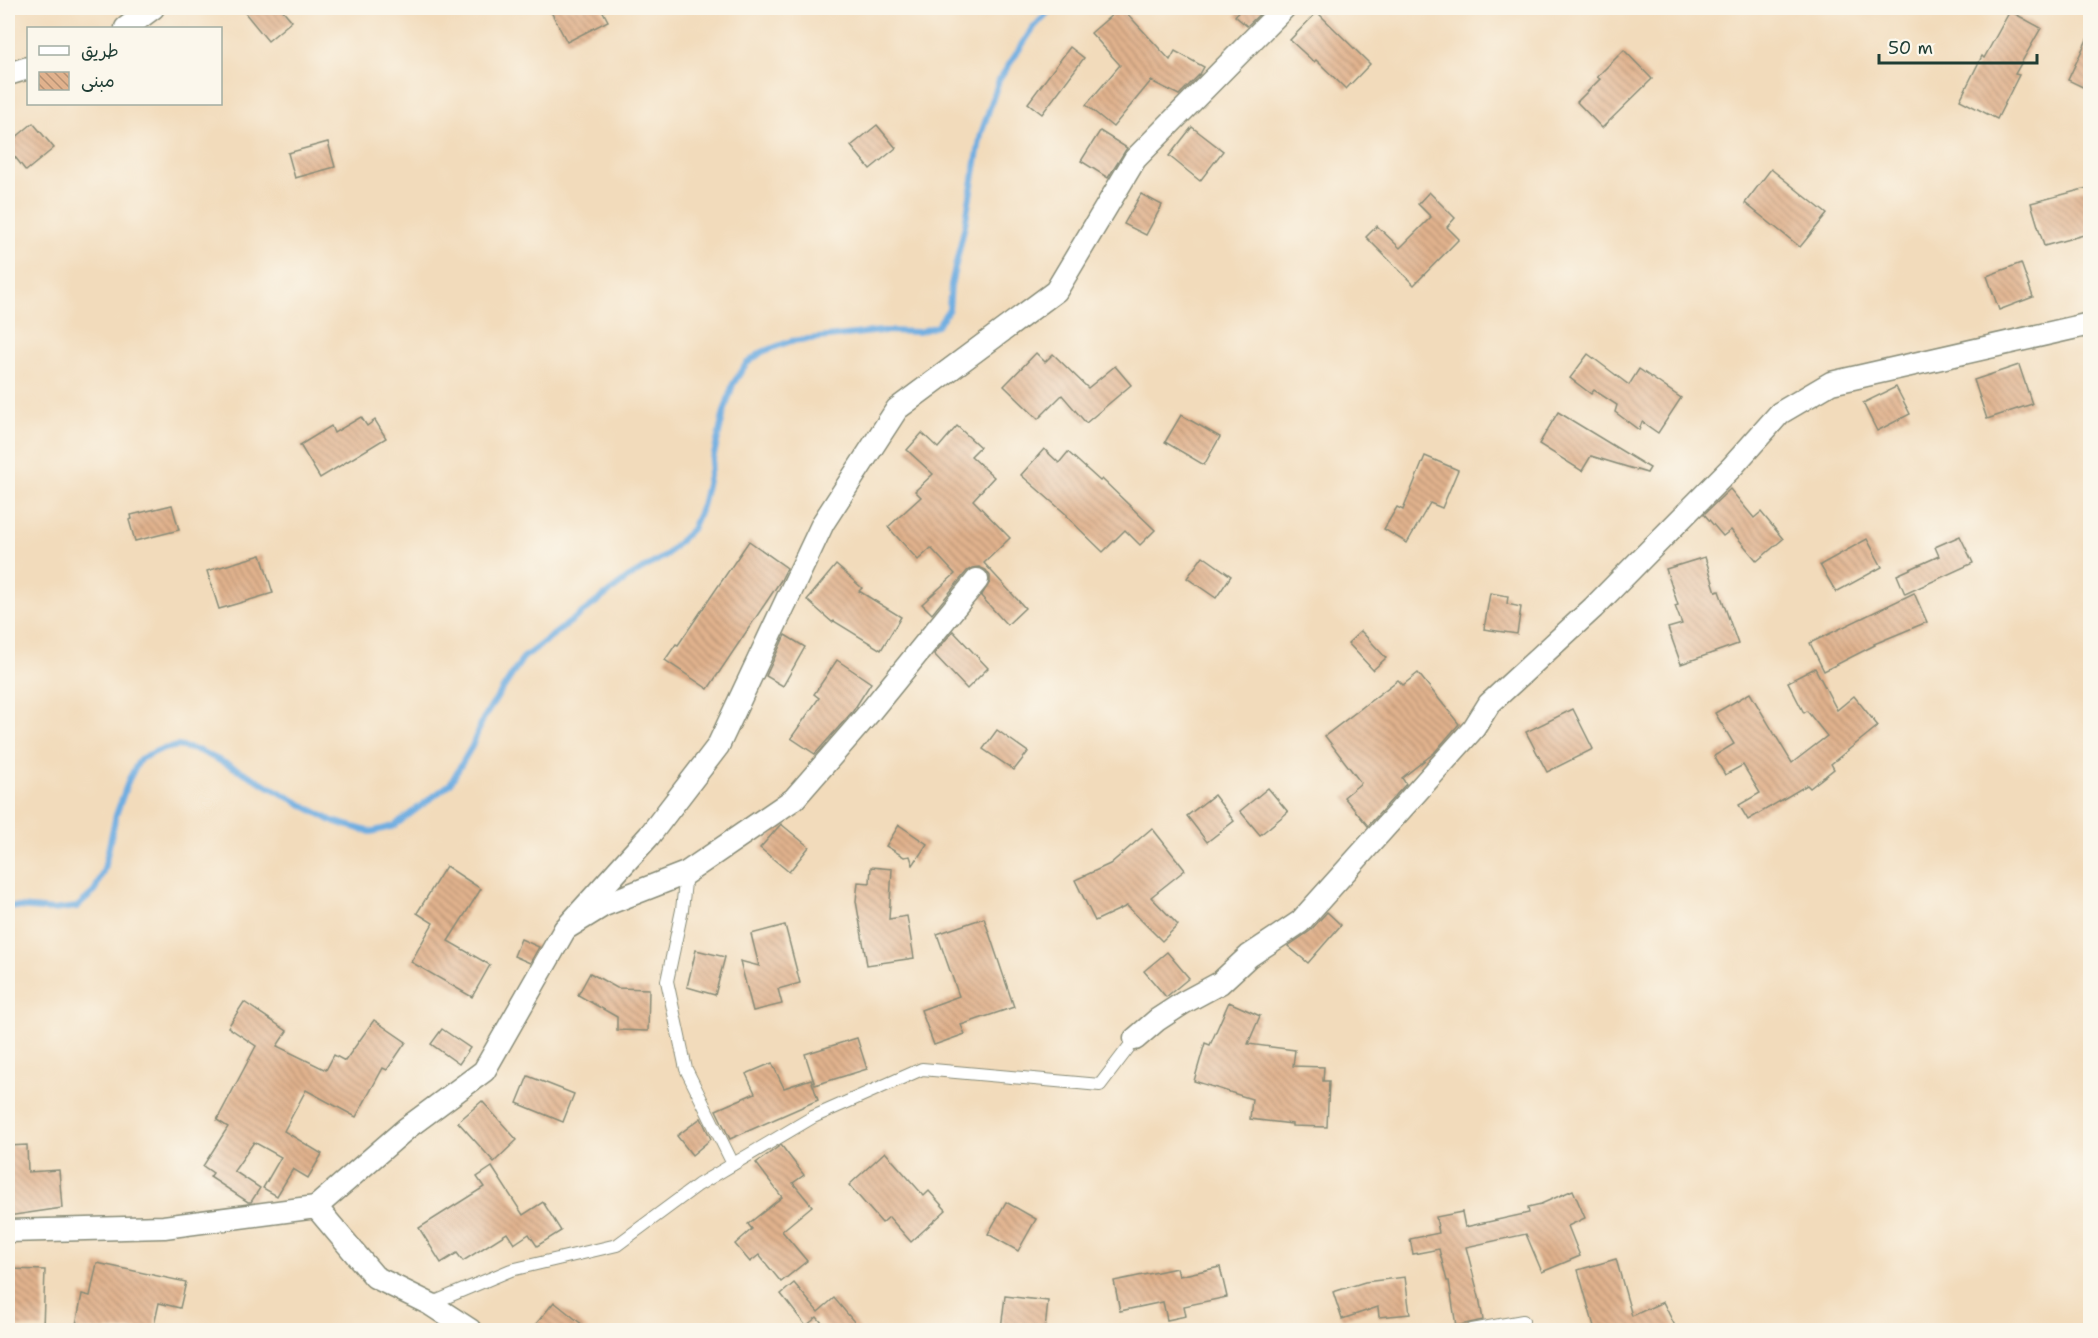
<svg xmlns="http://www.w3.org/2000/svg" width="2098" height="1338" viewBox="0 0 2098 1338" font-family="'Shantell Sans','Playpen Sans Arabic',sans-serif">
<style>
.lines{fill:none;stroke-linecap:round;stroke-linejoin:round}
.stream{stroke:#6eade1;stroke-width:6}
.building{fill:url(#building-back-hatch)}
.service-casing{stroke:#888c78;stroke-width:14}
.minor-casing{stroke:#888c78;stroke-width:25}
.service{stroke:#fff;stroke-width:12}
.minor{stroke:#fff;stroke-width:22}
</style>
<defs>
<pattern id="building-back-hatch" width="6" height="6" patternUnits="userSpaceOnUse" patternTransform="scale(1.5)"><rect width="6" height="6" fill="#e1b28d"/><path d="M-1 5l2 2M0 0l6 6M5-1l2 2" fill="none" stroke="#b69274"/></pattern>
</defs>
<rect width="100%" height="100%" fill="#fbf7ec"/>
<filter id="ink" filterUnits="userSpaceOnUse"><feTurbulence type="fractalNoise" baseFrequency=".0167" numOctaves="2"/><feDisplacementMap in="SourceGraphic" scale="12" xChannelSelector="R" yChannelSelector="G"/><feConvolveMatrix kernelMatrix="1 2 1 2 8 2 1 2 1" color-interpolation-filters="sRGB"/></filter>
<filter id="wash" filterUnits="userSpaceOnUse"><feTurbulence type="fractalNoise" baseFrequency=".008" numOctaves="4" result="noise"/><feDisplacementMap in="SourceGraphic" scale="24" xChannelSelector="R" yChannelSelector="G"/><feGaussianBlur stdDeviation="1.35" result="paint"/><feColorMatrix in="noise" values="0 0 0 0 0 0 0 0 0 0 0 0 0 0 0 0 0 1.4 0 .05"/><feComposite in="paint" operator="in"/></filter>
<g filter="url(#wash)">
<rect width="100%" height="100%" fill="#f2dbbb"/>
<g class="lines">
<path class="stream" d="M8,906l45,4 24,-3 17,-15 10,-23 12,-54 13,-36 11,-20 19,-9 19,-4 22,5 41,20 91,50 39,11 23,-6 56,-42 22,-38 11,-27 40,-61 106,-81 36,-21 27,-27 10,-23 22,-94 9,-28 13,-20 16,-12 29,-11 91,-10 37,1 18,-6 12,-17 2,-24 14,-60 16,-91 18,-54 35,-53 18,-19"/>
</g>
<g id="blocks">
<g class="building">
<path d="M241,8h40l11,13 -24,20z"/>
<path d="M549,8h52l7,13 -41,21z"/>
<path d="M1120,8h2l48,52 5,-9 29,16 -4,7 -21,21 -28,-14 -38,46 -27,-22 34,-40 -29,-32z"/>
<path d="M1242,8h24l-19,18 -12,-10z"/>
<path d="M2010,11l31,17 -26,46 4,1 -22,44 -37,-19 22,-44 2,2z"/>
<path d="M1317,12l53,52 -24,25 -30,-29 -2,2 -24,-22z"/>
<path d="M2091,31v60l-23,-11z"/>
<path d="M1070,47l14,11 -42,56 -14,-11z"/>
<path d="M1624,50l28,29 -50,49 -25,-26 23,-23 -3,-2z"/>
<path d="M33,123l21,25 -28,23 -18,-23v-4z"/>
<path d="M877,125l19,23 -26,21 -19,-23z"/>
<path d="M1192,127l31,24 -23,30 -31,-25z"/>
<path d="M1100,131l27,17 -19,30 -27,-17z"/>
<path d="M328,142l7,25 -40,11 -7,-25z"/>
<path d="M1771,169l56,45 -27,33 -55,-44z"/>
<path d="M2091,187v46l-47,13 -13,-43z"/>
<path d="M1429,192l26,26 -8,9 12,12 -45,46 -48,-48 11,-11 23,22 31,-31 -13,-13z"/>
<path d="M1141,194l21,11 -16,30 -22,-11z"/>
<path d="M2021,263l12,34 -34,13 -12,-34z"/>
<path d="M1036,353l9,9 8,-8 35,34 27,-22 16,19 -45,38 -24,-28 -24,24 -34,-33z"/>
<path d="M1588,354l41,31 10,-16 42,29 -23,35 -16,-11 -3,8 -24,-18 2,-7 -23,-15 -3,4 -21,-16z"/>
<path d="M2019,365l13,39 -45,15 -13,-39z"/>
<path d="M1896,387l14,27 -33,17 -14,-28z"/>
<path d="M1558,412l92,56 -3,5 -56,-17 -9,15 -43,-27z"/>
<path d="M1181,415l39,22 -16,28 -39,-23z"/>
<path d="M361,417l6,9 8,-6 11,18 -66,40 -20,-33 31,-19 3,7z"/>
<path d="M957,426l23,21 -9,9 23,21 -21,23 37,38 -26,25 41,45 -18,17 -26,-29 9,-14v-6l-4,-6 -7,-3 -7,1 -5,3 -35,43 -10,-10 33,-30 -24,-26 -13,12 -30,-33 33,-30 -6,-6 18,-17 -26,-24 15,-17 16,15z"/>
<path d="M1044,449l15,14 9,-11 32,29 2,-2 53,51 -15,15 -15,-15 -22,22 -37,-36 1,-1 -46,-40z"/>
<path d="M1425,456l33,14 -16,38 -12,-5 -23,40 -23,-14 13,-22 6,3z"/>
<path d="M1730,489l24,29 7,-6 22,27 -26,22 -26,-31 -8,6 -19,-22z"/>
<path d="M172,505l7,25 -44,11 -6,-21 3,-1 -1,-4z"/>
<path d="M1960,536l13,27 -68,31 -8,-19 42,-19 -4,-9z"/>
<path d="M1867,539l15,28 -46,25 -16,-27z"/>
<path d="M749,541l38,27 -6,12 -73,109 -43,-29 11,-16 2,1z"/>
<path d="M261,555l12,38 -54,16 -12,-38z"/>
<path d="M1203,556l28,20 -15,22 -29,-20z"/>
<path d="M1705,557l11,35 3,-1 19,53 -57,20 -13,-36 14,-4 -7,-18 3,-1 -12,-36z"/>
<path d="M836,565l26,23 -3,3 42,26 -20,33 -47,-29 -2,1 -25,-22z"/>
<path d="M1490,593l18,3 -1,8 14,3 -4,27 -33,-5z"/>
<path d="M1914,593l13,29 -53,22 1,1 -51,26 -14,-28z"/>
<path d="M953,631l35,37 -21,21 -33,-35z"/>
<path d="M1361,631l25,27 -13,12 -25,-27z"/>
<path d="M785,635l20,12 -22,39 -17,-10z"/>
<path d="M837,660l34,23 -18,28 -38,43 -24,-16 28,-40 -5,-4z"/>
<path d="M1815,668l22,42 17,-14 24,30 -47,38 3,5 -24,19 -3,-3 -59,35 -9,-15 21,-12 -17,-28 -18,10 -11,-19 20,-12 -19,-31 35,-20 42,70 35,-27 -20,-25 -3,2 -16,-31z"/>
<path d="M1418,673l41,51 -25,29 -32,25 4,6 -38,42 -24,-29 17,-14 -36,-47 73,-56 5,5z"/>
<path d="M1573,709l20,40 -46,23 -21,-40z"/>
<path d="M997,730l31,22 -14,18 -31,-21z"/>
<path d="M1268,788l20,24 -28,23 -20,-24z"/>
<path d="M1214,795l20,26 -27,21 -20,-26z"/>
<path d="M781,824l28,23 -20,25 -29,-24z"/>
<path d="M899,825l28,19 -14,21 -3,-9 -6,1 -18,-11z"/>
<path d="M1152,828l33,42 -34,27 27,28 -16,16 -35,-35 -32,15 -20,-41 35,-16z"/>
<path d="M446,866l35,23 -33,52 42,24 -18,32 -61,-35 22,-39 -16,-10z"/>
<path d="M871,867l21,2 -3,50 18,-3 7,42 -47,7 -11,-64 2,-19 12,1z"/>
<path d="M1327,912l14,13 -33,38 -20,-17 22,-15z"/>
<path d="M984,918l30,89 -53,18 4,9 -31,11 -13,-35 38,-14 -22,-62z"/>
<path d="M785,925l15,58 -22,6 4,15 -29,7 -13,-50 19,5 -8,-32z"/>
<path d="M521,939l18,8 -9,16 -16,-7z"/>
<path d="M696,950l29,7 -10,38 -28,-8z"/>
<path d="M1167,952l22,26 -23,19 -22,-26z"/>
<path d="M590,973l27,15 32,1 -1,42 -31,-1v-13l-39,-22z"/>
<path d="M244,1002l43,29 -10,15 49,24 8,-15 11,6 29,-41 32,22 -19,28 -4,-2 -27,49 -50,-27 -22,41 38,23 -14,24 -15,-9 -16,27 -14,-8 18,-31 -27,-15 -20,29 26,17 -9,14h-3l-38,-25 3,-4 -10,-7 25,-39 -11,-7 39,-74 -28,-19z"/>
<path d="M1229,1002l31,14 -12,28 47,6 -2,16 31,1 -1,14h6l-2,46 -35,-1v-2l-42,-5 2,-20 -58,-18 11,-38 5,2z"/>
<path d="M442,1029l28,19 -11,16 -28,-20z"/>
<path d="M857,1038l10,31 -52,16 -10,-31z"/>
<path d="M772,1063l12,25 27,-9 7,21 -88,39 -14,-29 39,-17 -9,-19z"/>
<path d="M528,1076l46,18 -11,28 -46,-19z"/>
<path d="M482,1101l35,39 -23,22 -36,-40z"/>
<path d="M701,1118l10,21 -19,16 -15,-19z"/>
<path d="M27,1145l1,27 31,-2 3,38 -54,8v-70z"/>
<path d="M781,1145l23,30 -11,8 19,23 -30,25 25,30 -26,21 -22,-27 -9,7 -15,-18 17,-15 -4,-5 34,-27 -26,-34z"/>
<path d="M885,1152l39,44 5,-5 17,19 -35,32 -22,-25 -7,6 -33,-38z"/>
<path d="M492,1167l31,48 20,-13 18,29 -24,15 -8,-12 -15,10 -7,-11 -44,28 -6,-8 -16,10 -22,-35 65,-41 -7,-10z"/>
<path d="M1573,1190l12,28 -17,8 12,30 -38,16 -16,-38 -60,13 13,50 4,23 -27,6 -7,-45h-2l-8,-32 -26,5 -3,-15 29,-6 -3,-16 26,-5 3,15 64,-14 -1,-6 13,-3z"/>
<path d="M1006,1202l30,17 -18,32 -30,-17z"/>
<path d="M1616,1259l16,57 31,-14 14,28h-82l-17,-60z"/>
<path d="M97,1263l89,19 -6,26 -21,-5 -6,27h-78l7,-36 8,2z"/>
<path d="M1220,1267l7,30 -43,9 2,10 -19,4 -4,-18 -43,9 -6,-30 63,-13 2,8z"/>
<path d="M8,1269l37,1 -2,58 -35,-1z"/>
<path d="M1405,1277l5,37 -31,3 -1,-10 -36,12 -9,-27 32,-10z"/>
<path d="M794,1283l24,29 16,-14 27,32h-33l-11,-13 -11,9 -25,-32z"/>
<path d="M1005,1296l43,5 -3,29 -44,-1z"/>
<path d="M554,1302l35,28h-58z"/>
</g>
</g>
</g>
<g filter="url(#ink)">
<use href="#blocks" fill-opacity="0" stroke="#888c78" stroke-width="1.5"/>
<g class="lines">
<defs>
<g id="service">
<path d="M686,873l-4,37 -15,71 19,88 47,95"/>
<path d="M430,1304l81,-34 106,-25 81,-60 115,-68 109,-48 178,16 35,-46"/>
<path d="M1472,1330l51,-9"/>
</g>
<g id="minor">
<path d="M126,28l27,-20"/>
<path d="M8,74l20,-6"/>
<path d="M565,929l84,-93 69,-90 105,-223 74,-114 159,-118 79,-132 149,-151"/>
<path d="M1135,1039l22,-19 26,-17 37,-20 29,-27 51,-34 174,-194 15,-24 104,-96 138,-140 49,-55 51,-30 259,-59"/>
<path d="M316,1207l91,-79 77,-57 81,-142 39,-24 82,-32 108,-74 75,-86 108,-133"/>
<path d="M8,1231l156,-4 152,-20 59,70 55,27 40,26"/>
</g>
</defs>
<use href="#service" class="service-casing"/>
<use href="#minor" class="minor-casing"/>
<use href="#service" class="service"/>
<use href="#minor" class="minor"/>
</g>
</g>
<rect width="2098" height="1338" fill="none" stroke="#fbf7ec" stroke-width="30"/>
<rect x="27" y="27" width="195" height="78" fill="#fbf7ec" stroke="#a3ada2" stroke-width="1.5"/>
<rect x="39" y="46" width="30" height="9" fill="#ffffff" stroke="#a3ada2" stroke-width="1.5"/>
<text x="81" y="57" font-size="18" fill="#1f3d34">طريق</text>
<rect x="39" y="72" width="30" height="18" fill="url(#building-back-hatch)" stroke="#a3ada2" stroke-width="1.5"/>
<text x="81" y="87" font-size="18" fill="#1f3d34">مبنى</text>
<path d="M1879 54v9h158v-9" fill="none" stroke="#1f3d34" stroke-width="3"/>
<text x="1888" y="54" font-size="18" fill="#1f3d34" stroke="#fbf7ec" stroke-width="4.5" paint-order="stroke">50 m</text>
</svg>
